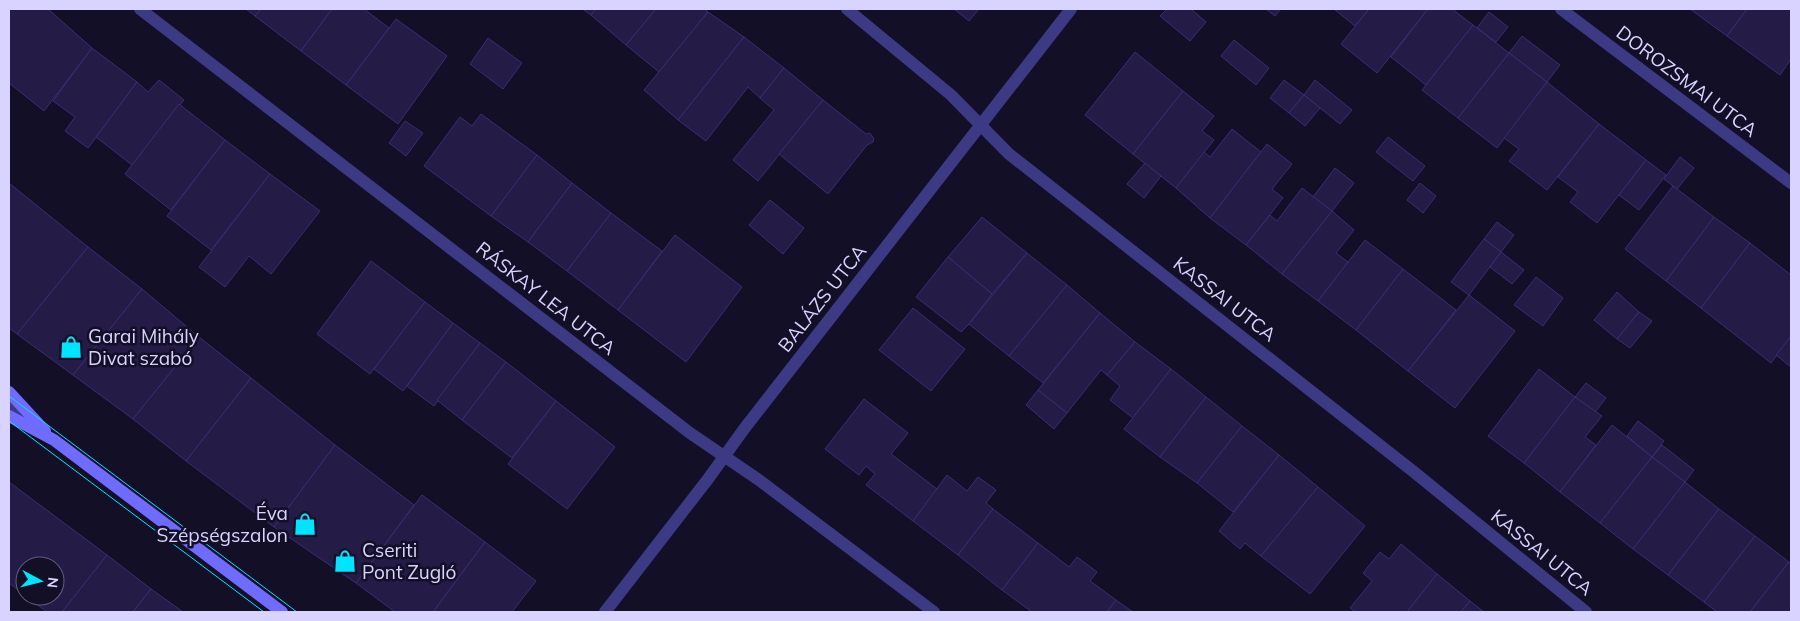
<svg xmlns="http://www.w3.org/2000/svg" width="1800" height="621" viewBox="0 0 1800 621" font-family="Mulish,sans-serif">
<style>
.building{fill:#241b47;stroke:#3b2d73}
.lines{fill:none;stroke-linecap:round;stroke-linejoin:round}
.lane{stroke:#3d3a85;stroke-width:12}
.street{stroke:#3d3a85;stroke-width:12}
.secondary{stroke:#6f6bff;stroke-width:12}
.tram{stroke:#00e5ff;stroke-width:1}
.labels{text-anchor:middle;dominant-baseline:central;stroke-width:5;stroke-linejoin:round;paint-order:stroke}
.street-label{font-size:19px;fill:#d9d4ff;stroke:#130f26}
.poi-label{font-size:19px;fill:#d9d4ff;stroke:#130f26;text-anchor:start}
</style>
<rect width="100%" height="100%" fill="#130f26"/>
<g class="building">
<path d="M9,9h39l44,39 -48,63 -35,-28z"/>
<path d="M246,9h15l-6,7z"/>
<path d="M261,9h71l-31,42 -46,-35z"/>
<path d="M332,9h32l25,19 -43,57 -45,-34z"/>
<path d="M583,9h13l-5,6z"/>
<path d="M596,9h60l-30,36 -35,-30z"/>
<path d="M656,9h49l3,3 -49,60 -33,-27z"/>
<path d="M954,9h25l-10,12z"/>
<path d="M1167,9h24l15,13 -16,19 -30,-25z"/>
<path d="M1266,9h15l-6,7z"/>
<path d="M1334,9h35l-14,17z"/>
<path d="M1369,9h59l-51,64 -36,-29z"/>
<path d="M1428,9h24l21,16 -47,60 -35,-28z"/>
<path d="M1690,9h57l-20,27z"/>
<path d="M1747,9h44v50l-11,16 -53,-39z"/>
<path d="M708,12l36,25 -66,83 -34,-30z"/>
<path d="M1489,12l19,15 -12,15 -19,-14z"/>
<path d="M396,19l51,37 -49,68 -52,-39z"/>
<path d="M1473,25l36,28 -51,65 -36,-28z"/>
<path d="M1522,36l38,29 -13,17 -38,-29z"/>
<path d="M744,37l40,31 -24,30 -12,-11 -42,54 -28,-21z"/>
<path d="M488,38l34,25 -19,26 -33,-25z"/>
<path d="M1234,40l35,28 -13,17 -35,-29z"/>
<path d="M92,48l45,34 -49,66 -23,-17 10,-14 -22,-16z"/>
<path d="M1135,52l48,39 -50,63 -48,-39z"/>
<path d="M1509,53l38,29 -50,66 -39,-30z"/>
<path d="M784,68l39,32 -65,81 -25,-21 41,-50 -14,-12z"/>
<path d="M159,80l25,20 -52,65 -36,-28 41,-55 11,10z"/>
<path d="M1284,80l20,15 -15,18 -19,-15z"/>
<path d="M1315,80l37,30 -12,14 -36,-29z"/>
<path d="M1547,82l52,42 -52,66 -38,-29 10,-12 -15,-11z"/>
<path d="M1183,91l31,25 -12,15 12,9 -38,48 -43,-34z"/>
<path d="M1304,95l16,13 -15,18 -16,-13z"/>
<path d="M823,100l43,34 4,-1 4,6 -1,3 -6,3 -39,49 -49,-40z"/>
<path d="M179,104l46,36 -54,70 -46,-36z"/>
<path d="M481,114l56,41 -46,61 -67,-50 36,-49 12,9z"/>
<path d="M405,121l18,12 -17,23 -17,-13z"/>
<path d="M1599,124l47,36 -49,63 -27,-21 8,-10 -20,-15z"/>
<path d="M1232,129l29,23 -51,66 -34,-30 28,-36 6,5z"/>
<path d="M1388,137l37,29 -12,15 -37,-29z"/>
<path d="M225,140l45,34 -59,76 -44,-34z"/>
<path d="M1267,144l25,20 -20,25 11,9 -37,47 -36,-27z"/>
<path d="M537,155l35,28 -44,59 -37,-26z"/>
<path d="M1680,157l14,11 -17,21 -13,-10z"/>
<path d="M1646,160l20,15 -27,35 -20,-15z"/>
<path d="M1145,163l16,13 -17,22 -17,-14z"/>
<path d="M1335,168l19,15 -22,28 -19,-14z"/>
<path d="M270,174l50,37 -49,63 -22,-18 -24,31 -26,-20z"/>
<path d="M9,183l79,64 -71,87 -8,-6z"/>
<path d="M572,183l39,30 -44,58 -39,-29z"/>
<path d="M1420,183l16,13 -13,17 -16,-13z"/>
<path d="M1673,186l41,31 -48,64 -41,-32z"/>
<path d="M1302,188l30,23 -50,63 -36,-29 24,-30 7,6z"/>
<path d="M770,200l34,28 -21,26 -34,-29z"/>
<path d="M1332,211l22,19 -18,23 12,9 -30,39 -36,-27z"/>
<path d="M611,213l51,38 -44,59 -51,-39z"/>
<path d="M982,217l45,36 -35,41 -44,-37z"/>
<path d="M1714,217l36,26 -49,65 -35,-27z"/>
<path d="M1497,222l17,13 -13,17 -17,-13z"/>
<path d="M675,235l67,52 -56,75 -68,-52z"/>
<path d="M1484,239l17,13 -32,43 -18,-13z"/>
<path d="M1365,240l38,29 -47,61 -38,-29z"/>
<path d="M1750,243l41,32v61l-20,27 -70,-55z"/>
<path d="M88,247l54,42 -69,86 -56,-41z"/>
<path d="M1501,252l23,18 -12,14 -22,-17z"/>
<path d="M1027,253l40,32 -58,71 -40,-32z"/>
<path d="M948,257l44,37 -23,30 -8,8 -45,-35z"/>
<path d="M371,261l54,41 -55,72 -53,-40z"/>
<path d="M1403,269l53,41 -48,61 -52,-41z"/>
<path d="M1536,277l27,21 -20,28 -29,-21z"/>
<path d="M1067,285l33,28 -57,70 -34,-27z"/>
<path d="M142,289l57,48 -66,82 -60,-44z"/>
<path d="M1617,292l22,20 -22,27 -23,-19z"/>
<path d="M1469,295l46,36 -60,77 -47,-37z"/>
<path d="M425,302l28,21 -50,68 -29,-22z"/>
<path d="M913,308l52,41 -34,42 -52,-41z"/>
<path d="M1639,312l13,9 -22,27 -13,-9z"/>
<path d="M1100,313l35,29 -28,33 -6,-5 -34,43 -29,-23z"/>
<path d="M453,323l27,20 -46,63 -27,-20z"/>
<path d="M1791,336v31l-15,-12z"/>
<path d="M199,337l52,41 -65,83 -53,-42z"/>
<path d="M1135,342l36,27 -38,49 -23,-18 10,-14 -13,-11z"/>
<path d="M480,343l26,19 -44,58 -25,-20z"/>
<path d="M506,362l50,39 -44,57 -50,-38z"/>
<path d="M1171,369l35,28 -46,60 -36,-28z"/>
<path d="M1539,369l36,28 -51,66 -36,-27z"/>
<path d="M251,378l84,67 -61,82 -88,-66z"/>
<path d="M1586,383l20,15 -11,14 -20,-15z"/>
<path d="M1038,390l29,23 -13,16 -28,-24z"/>
<path d="M1206,397l36,29 -45,57 -37,-26z"/>
<path d="M1575,397l27,19 -17,21 11,8 -36,47 -36,-29z"/>
<path d="M864,399l44,34 -17,21 46,35 -24,32 -47,-36 9,-11 -9,-8 -7,9 -34,-26z"/>
<path d="M556,401l59,46 -48,62 -59,-45z"/>
<path d="M1638,421l26,20 -12,16 -25,-21z"/>
<path d="M1612,425l40,32 -52,66 -40,-31z"/>
<path d="M1242,426l37,29 -46,57 -36,-29z"/>
<path d="M335,445l79,60 -58,78 -82,-56z"/>
<path d="M1662,445l32,25 -9,12 -33,-25z"/>
<path d="M1279,455l39,32 -57,69 -16,-13 -5,6 -21,-18z"/>
<path d="M1652,457l33,25 -52,67 -33,-26z"/>
<path d="M947,475l20,16 11,-14 18,13 -10,13 7,6 -35,46 -45,-34z"/>
<path d="M9,482l98,73 -45,57h-15l-21,-16h29v-30h-30v29l-16,-12z"/>
<path d="M1685,482l34,27 -51,66 -35,-26z"/>
<path d="M1318,487l47,39 -55,68 -49,-38z"/>
<path d="M422,495l63,47 -52,70h-38l-39,-29z"/>
<path d="M993,509l45,34 -36,47 -44,-35z"/>
<path d="M1719,509l36,27 -51,66 -36,-27z"/>
<path d="M1755,536l34,26 -39,50h-33l-13,-10z"/>
<path d="M485,542l51,39 -24,31h-79z"/>
<path d="M1038,543l31,24 8,-10 20,15 -7,9 26,19 -9,12h-75l-30,-22z"/>
<path d="M1401,544l36,30 -30,38h-51l-6,-4 22,-27 -9,-8 17,-21 9,7z"/>
<path d="M107,555l44,34 -18,23h-71z"/>
<path d="M1789,562l2,2v48h-41z"/>
<path d="M1437,574l33,27 -9,11h-54z"/>
<path d="M151,589l32,23h-50z"/>
<path d="M1116,600l17,12h-26z"/>
<path d="M1470,601l14,11h-23z"/>
</g>
<g class="lines">
<path class="lane" d="M9,408l18,13"/>
<g class="street">
<path d="M140,9l550,424 69,47 175,132"/>
<path d="M847,9l104,86 58,59 405,318 172,140"/>
<path d="M1561,9l230,174"/>
<path d="M605,612l103,-133 36,-50 327,-420"/>
</g>
<g class="secondary">
<path d="M9,392l36,39"/>
<path d="M9,416l45,24 228,172"/>
</g>
<g class="tram">
<path d="M9,396l288,216"/>
<path d="M9,421l255,191"/>
</g>
</g>
<defs>
<symbol id="shop-bare" viewBox="-9 -9 18 18"><path d="M-5-2.5h2.3a2.7 3.5 0 0 1 5.4 0H5L5.5 6h-11ZM-1.5-2.5h3a1.5 2.3 0 0 0-3 0Z" fill="#00e5ff" stroke="#130f26" stroke-width="2.5" paint-order="stroke"/></symbol>
</defs>
<g fill-rule="evenodd">
<use href="#shop-bare" x="55" y="331" width="32" height="32"/>
<use href="#shop-bare" x="289" y="508" width="32" height="32"/>
<use href="#shop-bare" x="329" y="545" width="32" height="32"/>
</g>
<g class="labels">
<g class="street-label">
<text transform="translate(1687 81) rotate(37)">DOROZSMAI UTCA</text>
<text transform="translate(546 298) rotate(38)">RÁSKAY LEA UTCA</text>
<text transform="translate(822 298) rotate(-52)">BALÁZS UTCA</text>
<text transform="translate(1225 299) rotate(38)">KASSAI UTCA</text>
<text transform="translate(1542 552) rotate(39)">KASSAI UTCA</text>
</g>
<g class="poi-label">
<text x="88" y="336">Garai Mihály<tspan x="88" dy="22">Divat szabó</tspan></text>
<text x="288" y="513" text-anchor="end">Éva<tspan x="288" dy="22">Szépségszalon</tspan></text>
<text x="362" y="550">Cseriti<tspan x="362" dy="22">Pont Zugló</tspan></text>
</g>
</g>
<rect width="1800" height="621" fill="none" stroke="#d9d4ff" stroke-width="20"/>
<g transform="translate(40 581) rotate(97)"><circle r="24" fill="#130f26" stroke="#625e7d"/>
<path d="M0-4L9 19L0 12L-9 19Z" fill="#00e5ff"/>
<text y="-8" font-size="14" font-weight="bold" text-anchor="middle" fill="#d9d4ff">N</text>
</g>
</svg>
